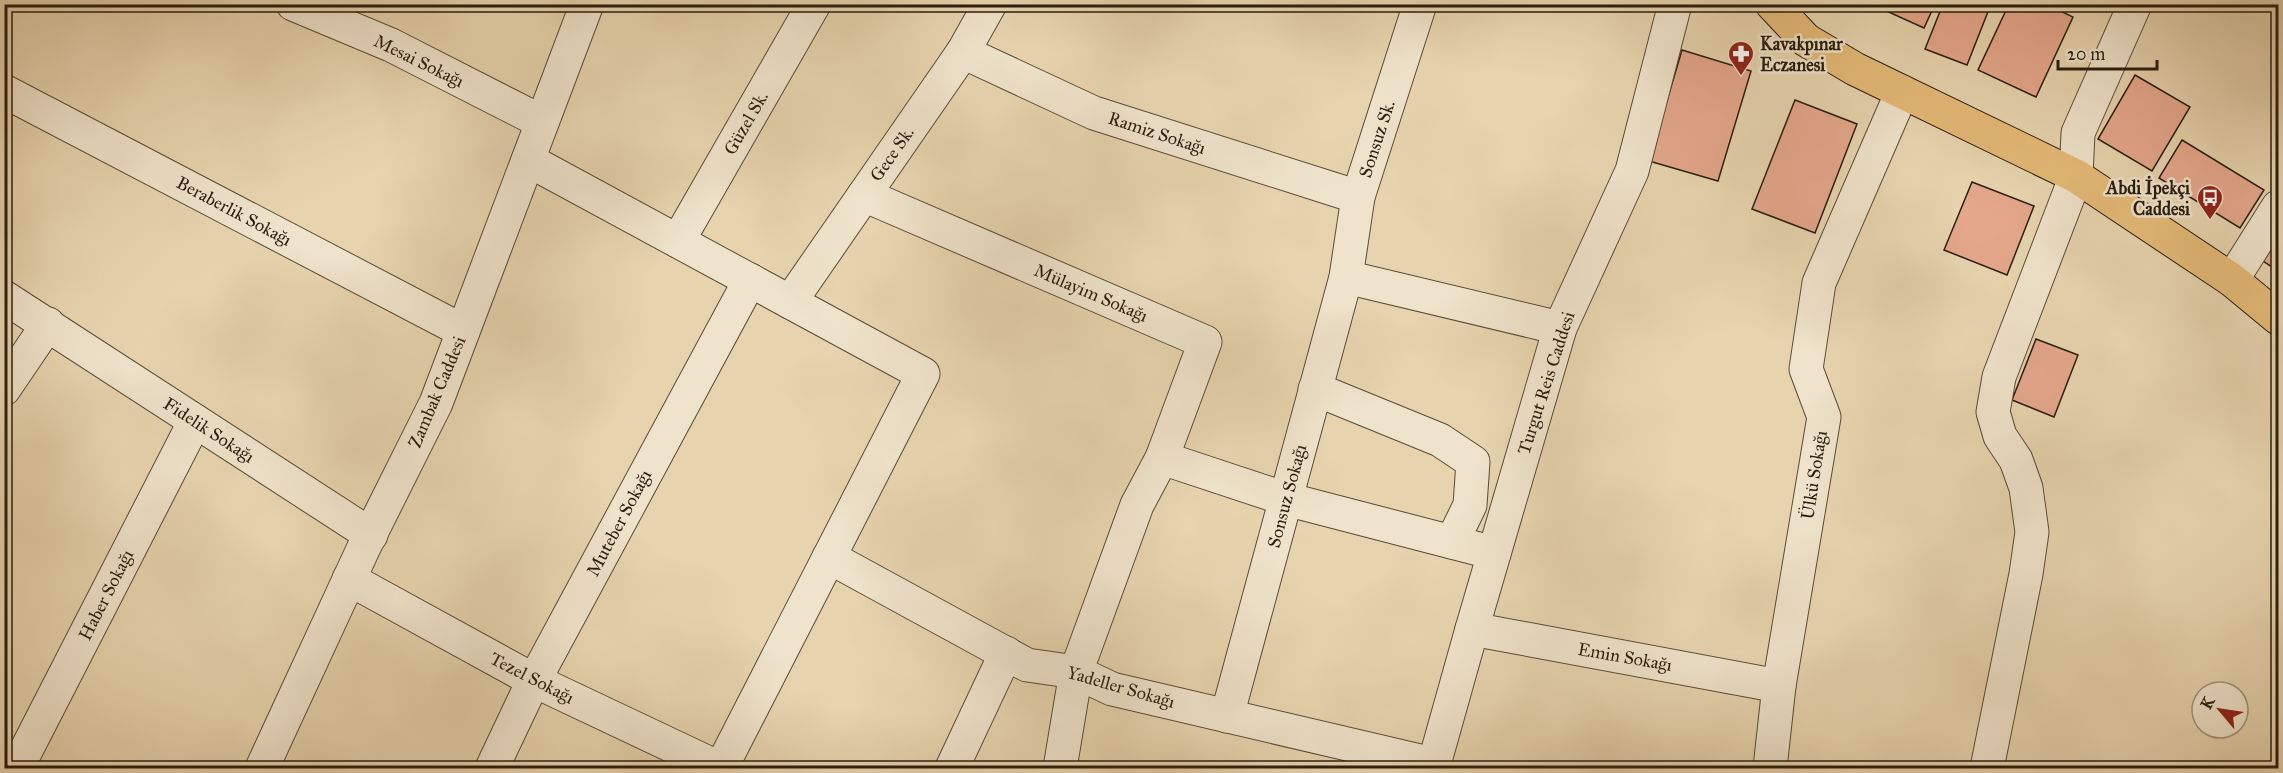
<svg xmlns="http://www.w3.org/2000/svg" width="2283" height="773" viewBox="0 0 2283 773" font-family="'IM FELL Great Primer',serif">
<style>
.building{fill:#e5a78c;stroke:#2a1e0f;stroke-width:1.5}
.lines{fill:none;stroke-linecap:round;stroke-linejoin:round}
.minor-casing{stroke:#594c37;stroke-width:35}
.major-casing{stroke:#2a1e0f;stroke-width:35}
.minor{stroke:#efe3cb;stroke-width:33}
.major{stroke:#e4ba78;stroke-width:33}
.labels{text-anchor:middle;dominant-baseline:central;stroke-width:5;stroke-linejoin:round;paint-order:stroke}
.poi-label{font-size:18px;font-weight:bold;fill:#2a1e0f;stroke:#efe3cb;text-anchor:start}
.street-label{font-size:18px;fill:#2a1e0f;stroke:#efe3cb}
</style>
<rect width="100%" height="100%" fill="#e7d4af"/>
<filter id="stains"><feTurbulence type="fractalNoise" baseFrequency=".00333" numOctaves="4"/><feColorMatrix values="0 0 0 0 .2 0 0 0 0 .09 0 0 0 0 .02 0 0 0 .5 -.17"/></filter>
<radialGradient id="worn" r=".72"><stop offset=".6" stop-color="#630" stop-opacity="0"/><stop offset="1" stop-color="#630" stop-opacity=".3"/></radialGradient>
<g class="building">
<path d="M1871,4h64l-11,24z"/>
<path d="M1943,4h48l-24,61 -42,-16z"/>
<path d="M2009,4h37l27,13 -37,80 -58,-27z"/>
<path d="M1682,50l69,21 -33,110 -69,-20z"/>
<path d="M2135,75l55,32 -38,64 -54,-32z"/>
<path d="M1795,100l62,24 -42,109 -63,-24z"/>
<path d="M2182,140l82,50 -24,38 -81,-50z"/>
<path d="M1972,182l62,24 -27,69 -63,-25z"/>
<path d="M2278,232v39l-18,-12z"/>
<path d="M2036,339l42,16 -24,62 -42,-17z"/>
</g>
<g class="lines">
<defs>
<g id="minor">
<path d="M293,4l98,41 151,77"/>
<path d="M963,52l131,61 264,84"/>
<path d="M4,91l459,240"/>
<path d="M528,160l395,214 -202,394"/>
<path d="M864,195l341,147 -43,116"/>
<path d="M678,241l136,-237"/>
<path d="M1346,277l214,51"/>
<path d="M2232,280l46,-73"/>
<path d="M4,297l367,238"/>
<path d="M790,302l173,-250 27,-48"/>
<path d="M4,389l44,-65"/>
<path d="M1315,389l125,51 33,22 -3,43 -18,37"/>
<path d="M829,557l198,108 49,7 36,17 321,75"/>
<path d="M349,579l186,102 184,87"/>
<path d="M1472,629l307,57"/>
<path d="M1227,716l119,-439 12,-80 62,-193"/>
<path d="M17,768l178,-347"/>
<path d="M262,768l103,-223 71,-142 151,-399"/>
<path d="M492,768l36,-76 222,-412"/>
<path d="M952,768l54,-115"/>
<path d="M1060,768l16,-96 61,-167 25,-47 124,41 208,54"/>
<path d="M1433,768l39,-139 88,-301 72,-157 43,-167"/>
<path d="M1770,768l9,-82 45,-269 -18,-48 13,-86 83,-191"/>
<path d="M1987,768l39,-194 6,-42 -6,-44 -10,-28 -16,-24 -7,-24 6,-35 77,-201 2,-43 57,-129"/>
</g>
<path id="major" d="M1772,4l34,36 49,29 221,107 156,104 46,38"/>
</defs>
<use href="#minor" class="minor-casing"/>
<use href="#major" class="major-casing"/>
<use href="#minor" class="minor"/>
<use href="#major" class="major"/>
</g>
<defs>
<symbol id="pharmacy-pin" viewBox="-11 -11 22 30"><path d="M0 17L-7.5 6A9.5 9.5 0 1 1 7.5 6Z" fill="#8f2418" stroke="#efe3cb"/><path d="M-2-6h4v4h4v4h-4v4h-4v-4h-4v-4h4Z" fill="#fff"/></symbol>
<symbol id="bus-pin" viewBox="-11 -11 22 30"><path d="M0 17L-7.5 6A9.5 9.5 0 1 1 7.5 6Z" fill="#8f2418" stroke="#efe3cb"/><path d="M-5-6H5V4H4V6H2V4H-2V6H-4V4H-5ZM-3.5-4V0h7V-4ZM-3.5 1.2v1.5H-2V1.2ZM2 1.2v1.5H3.5V1.2Z" fill="#fff"/></symbol>
</defs>
<g fill-rule="evenodd">
<use href="#pharmacy-pin" x="1726" y="39" width="30" height="40"/>
<use href="#bus-pin" x="2195" y="183" width="30" height="40"/>
</g>
<g class="labels">
<g class="poi-label">
<text x="1760" y="44">Kavakpınar<tspan x="1760" dy="21">Eczanesi</tspan></text>
<text x="2190" y="188" text-anchor="end">Abdi İpekçi<tspan x="2190" dy="21">Caddesi</tspan></text>
</g>
<g class="street-label">
<text transform="translate(419 61) rotate(26)">Mesai Sokağı</text>
<text transform="translate(746 123) rotate(-60)">Güzel Sk.</text>
<text transform="translate(1157 133) rotate(18)">Ramiz Sokağı</text>
<text transform="translate(1377 139) rotate(-72)">Sonsuz Sk.</text>
<text transform="translate(892 154) rotate(-55)">Gece Sk.</text>
<text transform="translate(234 211) rotate(28)">Beraberlik Sokağı</text>
<text transform="translate(1091 293) rotate(23)">Mülayim Sokağı</text>
<text transform="translate(1546 383) rotate(-72)">Turgut Reis Caddesi</text>
<text transform="translate(437 392) rotate(-67)">Zambak Caddesi</text>
<text transform="translate(209 430) rotate(33)">Fidelik Sokağı</text>
<text transform="translate(1814 475) rotate(-81)">Ülkü Sokağı</text>
<text transform="translate(1287 496) rotate(-75)">Sonsuz Sokağı</text>
<text transform="translate(619 523) rotate(-62)">Muteber Sokağı</text>
<text transform="translate(106 595) rotate(-63)">Haber Sokağı</text>
<text transform="translate(1625 657) rotate(10)">Emin Sokağı</text>
<text transform="translate(532 678) rotate(27)">Tezel Sokağı</text>
<text transform="translate(1121 687) rotate(16)">Yadeller Sokağı</text>
</g>
</g>
<rect width="2283" height="773" fill="none" stroke="#e7d4af" stroke-width="24"/>
<rect x="6" y="6" width="2271" height="761" fill="none" stroke="#2a1e0f" stroke-width="3"/>
<rect x="12" y="12" width="2259" height="749" fill="none" stroke="#2a1e0f" stroke-width="1.5"/>
<g transform="translate(2220 710) rotate(299)"><circle r="28" fill="#efe3cb" stroke="#a09480" stroke-width="1.5"/>
<path d="M0-4.5L10 22L0 15L-10 22Z" fill="#8f2418"/>
<text y="-9" font-size="16" font-weight="bold" text-anchor="middle" fill="#2a1e0f">K</text>
</g>
<path d="M2058 60v9h99v-9" fill="none" stroke="#2a1e0f" stroke-width="3"/>
<text x="2067" y="60" font-size="18" fill="#2a1e0f" stroke="#efe3cb" stroke-width="4.5" paint-order="stroke">20 m</text>
<rect width="100%" height="100%" filter="url(#stains)"/>
<rect width="100%" height="100%" fill="url(#worn)"/>
</svg>
